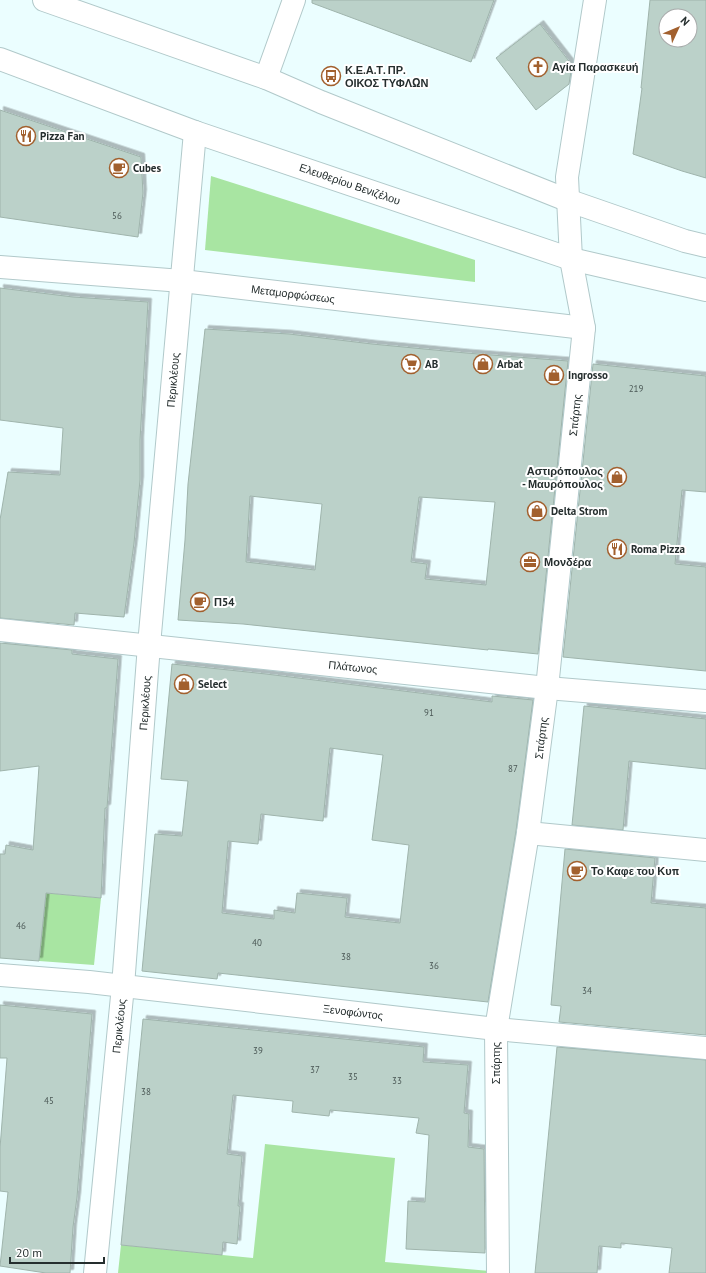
<svg xmlns="http://www.w3.org/2000/svg" width="706" height="1273" viewBox="0 0 706 1273" font-family="'PT Sans',sans-serif">
<style>
.green{fill:#a8e5a2}
.building{fill:#bbd1c9;stroke:#9fb4ac;fill-rule:evenodd;filter:url(#shadow)}
.lines{fill:none;stroke-linecap:round;stroke-linejoin:round}
.minor-casing{stroke:#b1c9ca;stroke-width:24}
.major-casing{stroke:#b1c9ca;stroke-width:24}
.minor{stroke:#fff;stroke-width:22}
.major{stroke:#fff;stroke-width:22}
.labels{text-anchor:middle;dominant-baseline:central;stroke-width:4;stroke-linejoin:round;paint-order:stroke}
.number-label{font-size:9px;fill:#4a5755}
.poi-label{font-size:11px;font-weight:bold;fill:#252e2e;stroke:#fff;text-anchor:start}
.street-label{font-size:11px;fill:#252e2e;stroke:#fff}
</style>
<defs>
<filter id="shadow"><feDropShadow dx="3.5" dy="-3.5" stdDeviation="0" flood-color="#0004"/></filter>
</defs>
<rect width="100%" height="100%" fill="#ebfeff"/>
<g class="green">
<path d="M211,176l264,84v22l-270,-32z"/>
<path d="M46,893l55,5 -7,67 -55,-4z"/>
<path d="M265,1144l130,14 -10,104 105,9v2h-372l3,-28 132,13z"/>
</g>
<g class="building">
<path d="M312,0h182l-23,62 -159,-59z"/>
<path d="M650,0h56v178l-24,-7 -49,-17 9,-66h-1zM666,16h24v24h-24z"/>
<path d="M540,24l32,41 -3,19 -33,26 -40,-52z"/>
<path d="M0,110l141,47 2,36 -5,44 -138,-20z"/>
<path d="M0,288l73,9 75,5 -8,138v40l-6,63 -10,74 -49,-4 -1,12 -74,-7v-98l8,-48 52,3 3,-47 -63,-8z"/>
<path d="M205,329l84,5 83,10 94,9 102,8 -30,293 -50,-5v1l-245,-26 -65,-4 7,-80 3,-56zM250,496l72,8 -7,66 -69,-8zM419,497l76,5 -9,83 -61,-6 2,-15 -16,-2z"/>
<path d="M593,364l113,12v116l-24,-2 -7,74 31,3v104l-143,-14z"/>
<path d="M0,643l72,7v4l46,5 -11,149h-2l-4,90 -55,-5 -7,68 -39,-3v-104h5l1,-9 27,5 6,-84 -39,5z"/>
<path d="M172,664l94,10 226,28v-6l41,4 -17,131 -28,171 -270,-29 -1,6 -75,-8 13,-137 27,2 6,-55 -27,-2zM330,748l53,7 -11,85 37,5 -9,78 -55,-6 2,-19 -50,-5 -2,20 -21,-3v9l-52,-6 6,-72 30,3 3,-30 62,7z"/>
<path d="M584,706l122,13v50l-77,-8 -6,69 -51,-5z"/>
<path d="M565,849l90,9 -4,45 55,5v127l-147,-13 2,-16 -10,-1z"/>
<path d="M0,1005l92,9 -15,183 -4,30 -3,46h-24l-46,-7 8,-74 -8,-1v-43l7,-90h-7z"/>
<path d="M143,1019l281,28 -1,15 45,3 -4,48 5,1 -1,33 16,2 1,104 -79,-4 2,-48 17,1 4,-67 -13,-2 3,-15 -89,-8 -1,6 -37,-4 1,-11 -60,-6 -6,59 15,2 -4,50h2l-3,38 -14,-2 -1,13 -101,-10z"/>
<path d="M557,1047l149,13v213h-37l3,-25 -51,-5v5l-22,-2 -2,27h-62z"/>
</g>
<g class="lines">
<defs>
<g id="minor">
<path d="M266,78l28,-78"/>
<path d="M0,267l182,14 402,47"/>
<path d="M0,630l547,58 159,13"/>
<path d="M528,833l178,17"/>
<path d="M0,975l89,7 407,47 210,19"/>
<path d="M95,1273l28,-287 26,-341 46,-513"/>
<path d="M498,1273l-2,-244 32,-196 19,-145 37,-360 -13,-69 -4,-82 28,-177"/>
</g>
<g id="major">
<path d="M44,0l222,78 55,24 246,98 118,41 21,5"/>
<path d="M0,59l195,73 376,127 135,31"/>
</g>
</defs>
<use href="#minor" class="minor-casing"/>
<use href="#major" class="major-casing"/>
<use href="#minor" class="minor"/>
<use href="#major" class="major"/>
</g>
<defs>
<symbol id="church-ring" viewBox="-11 -11 22 22"><circle r="9.5" fill="#fff" stroke="#a2602e" stroke-width="1.5"/><path d="M-1.2-6h2.4v3.5h3.3v2.4h-3.3V6h-2.4V-.1h-3.3v-2.4h3.3Z" fill="#a2602e"/></symbol>
<symbol id="bus-ring" viewBox="-11 -11 22 22"><circle r="9.5" fill="#fff" stroke="#a2602e" stroke-width="1.5"/><path d="M-5-6H5V4H4V6H2V4H-2V6H-4V4H-5ZM-3.5-4V0h7V-4ZM-3.5 1.2v1.5H-2V1.2ZM2 1.2v1.5H3.5V1.2Z" fill="#a2602e"/></symbol>
<symbol id="restaurant-ring" viewBox="-11 -11 22 22"><circle r="9.5" fill="#fff" stroke="#a2602e" stroke-width="1.5"/><path d="M-5-6h1v4h1v-4h1v4h1v-4h1v5L-1.5 .5V6h-2V.5L-5-1ZM5-6V6H3V1.5H1.5Q1.5-4 5-6Z" fill="#a2602e"/></symbol>
<symbol id="cafe-ring" viewBox="-11 -11 22 22"><circle r="9.5" fill="#fff" stroke="#a2602e" stroke-width="1.5"/><path d="M-5.5-4.5H6V0H3Q3 3.5 0 3.5H-2.5Q-5.5 3.5-5.5 0ZM3-3.2v2h1.7v-2ZM-6 4.5H4V6H-6Z" fill="#a2602e"/></symbol>
<symbol id="supermarket-ring" viewBox="-11 -11 22 22"><circle r="9.5" fill="#fff" stroke="#a2602e" stroke-width="1.5"/><path d="M-6-5.5h2.5l.6 2H6L4.5 2H-2.5L-4.4-4H-6ZM-1.5 3.2a1.3 1.3 0 1 0 .1 0ZM3 3.2a1.3 1.3 0 1 0 .1 0Z" fill="#a2602e"/></symbol>
<symbol id="shop-ring" viewBox="-11 -11 22 22"><circle r="9.5" fill="#fff" stroke="#a2602e" stroke-width="1.5"/><path d="M-5-2.5h2.3a2.7 3.5 0 0 1 5.4 0H5L5.5 6h-11ZM-1.5-2.5h3a1.5 2.3 0 0 0-3 0Z" fill="#a2602e"/></symbol>
<symbol id="office-ring" viewBox="-11 -11 22 22"><circle r="9.5" fill="#fff" stroke="#a2602e" stroke-width="1.5"/><path d="M-6-3h4V-5.5h4V-3h4V5H-6ZM-1-4.5V-3h2v-1.5ZM-6 0V1H6V0Z" fill="#a2602e"/></symbol>
</defs>
<g fill-rule="evenodd">
<use href="#church-ring" x="527" y="56" width="22" height="22"/>
<use href="#bus-ring" x="320" y="65" width="22" height="22"/>
<use href="#restaurant-ring" x="15" y="125" width="22" height="22"/>
<use href="#cafe-ring" x="108" y="157" width="22" height="22"/>
<use href="#supermarket-ring" x="400" y="353" width="22" height="22"/>
<use href="#shop-ring" x="472" y="353" width="22" height="22"/>
<use href="#shop-ring" x="543" y="364" width="22" height="22"/>
<use href="#shop-ring" x="606" y="466" width="22" height="22"/>
<use href="#shop-ring" x="526" y="500" width="22" height="22"/>
<use href="#restaurant-ring" x="606" y="538" width="22" height="22"/>
<use href="#office-ring" x="519" y="551" width="22" height="22"/>
<use href="#cafe-ring" x="189" y="591" width="22" height="22"/>
<use href="#shop-ring" x="173" y="673" width="22" height="22"/>
<use href="#cafe-ring" x="566" y="860" width="22" height="22"/>
</g>
<g class="labels">
<g class="number-label">
<text x="117" y="215">56</text>
<text x="636" y="388">219</text>
<text x="429" y="712">91</text>
<text x="513" y="768">87</text>
<text x="21" y="925">46</text>
<text x="257" y="942">40</text>
<text x="346" y="956">38</text>
<text x="434" y="965">36</text>
<text x="587" y="990">34</text>
<text x="258" y="1050">39</text>
<text x="315" y="1069">37</text>
<text x="353" y="1076">35</text>
<text x="397" y="1080">33</text>
<text x="146" y="1091">38</text>
<text x="49" y="1100">45</text>
</g>
<g class="poi-label">
<text x="552" y="67">Αγία Παρασκευή</text>
<text x="345" y="70">Κ.Ε.Α.Τ. ΠΡ.<tspan x="345" dy="13">ΟΙΚΟΣ ΤΥΦΛΩΝ</tspan></text>
<text x="40" y="136">Pizza Fan</text>
<text x="133" y="168">Cubes</text>
<text x="425" y="364">AB</text>
<text x="497" y="364">Arbat</text>
<text x="568" y="375">Ingrosso</text>
<text x="603" y="471" text-anchor="end">Αστιρόπουλος<tspan x="603" dy="13">- Μαυρόπουλος</tspan></text>
<text x="551" y="511">Delta Strom</text>
<text x="631" y="549">Roma Pizza</text>
<text x="544" y="562">Μονδέρα</text>
<text x="214" y="602">Π54</text>
<text x="198" y="684">Select</text>
<text x="591" y="871">Το Καφε του Κυπ</text>
</g>
<g class="street-label">
<text transform="translate(350 184) rotate(19)">Ελευθερίου Βενιζέλου</text>
<text transform="translate(293 294) rotate(7)">Μεταμορφώσεως</text>
<text transform="translate(173 380) rotate(-85)">Περικλέους</text>
<text transform="translate(575 415) rotate(-84)">Σπάρτης</text>
<text transform="translate(353 667) rotate(6)">Πλάτωνος</text>
<text transform="translate(145 703) rotate(-86)">Περικλέους</text>
<text transform="translate(541 738) rotate(-83)">Σπάρτης</text>
<text transform="translate(353 1012) rotate(7)">Ξενοφώντος</text>
<text transform="translate(119 1026) rotate(-84)">Περικλέους</text>
<text transform="translate(496 1063) rotate(-90)">Σπάρτης</text>
</g>
</g>
<g transform="translate(678 28) rotate(46)"><circle r="19" fill="#ffffff" stroke="#a8abab"/>
<path d="M0-3L7 15L0 10L-7 15Z" fill="#a2602e"/>
<text y="-6" font-size="11" font-weight="bold" text-anchor="middle" fill="#252e2e">N</text>
</g>
<path d="M10 1257v6h94v-6" fill="none" stroke="#252e2e" stroke-width="2"/>
<text x="16" y="1257" font-size="12" fill="#252e2e" stroke="#ffffff" stroke-width="3" paint-order="stroke">20 m</text>
</svg>
